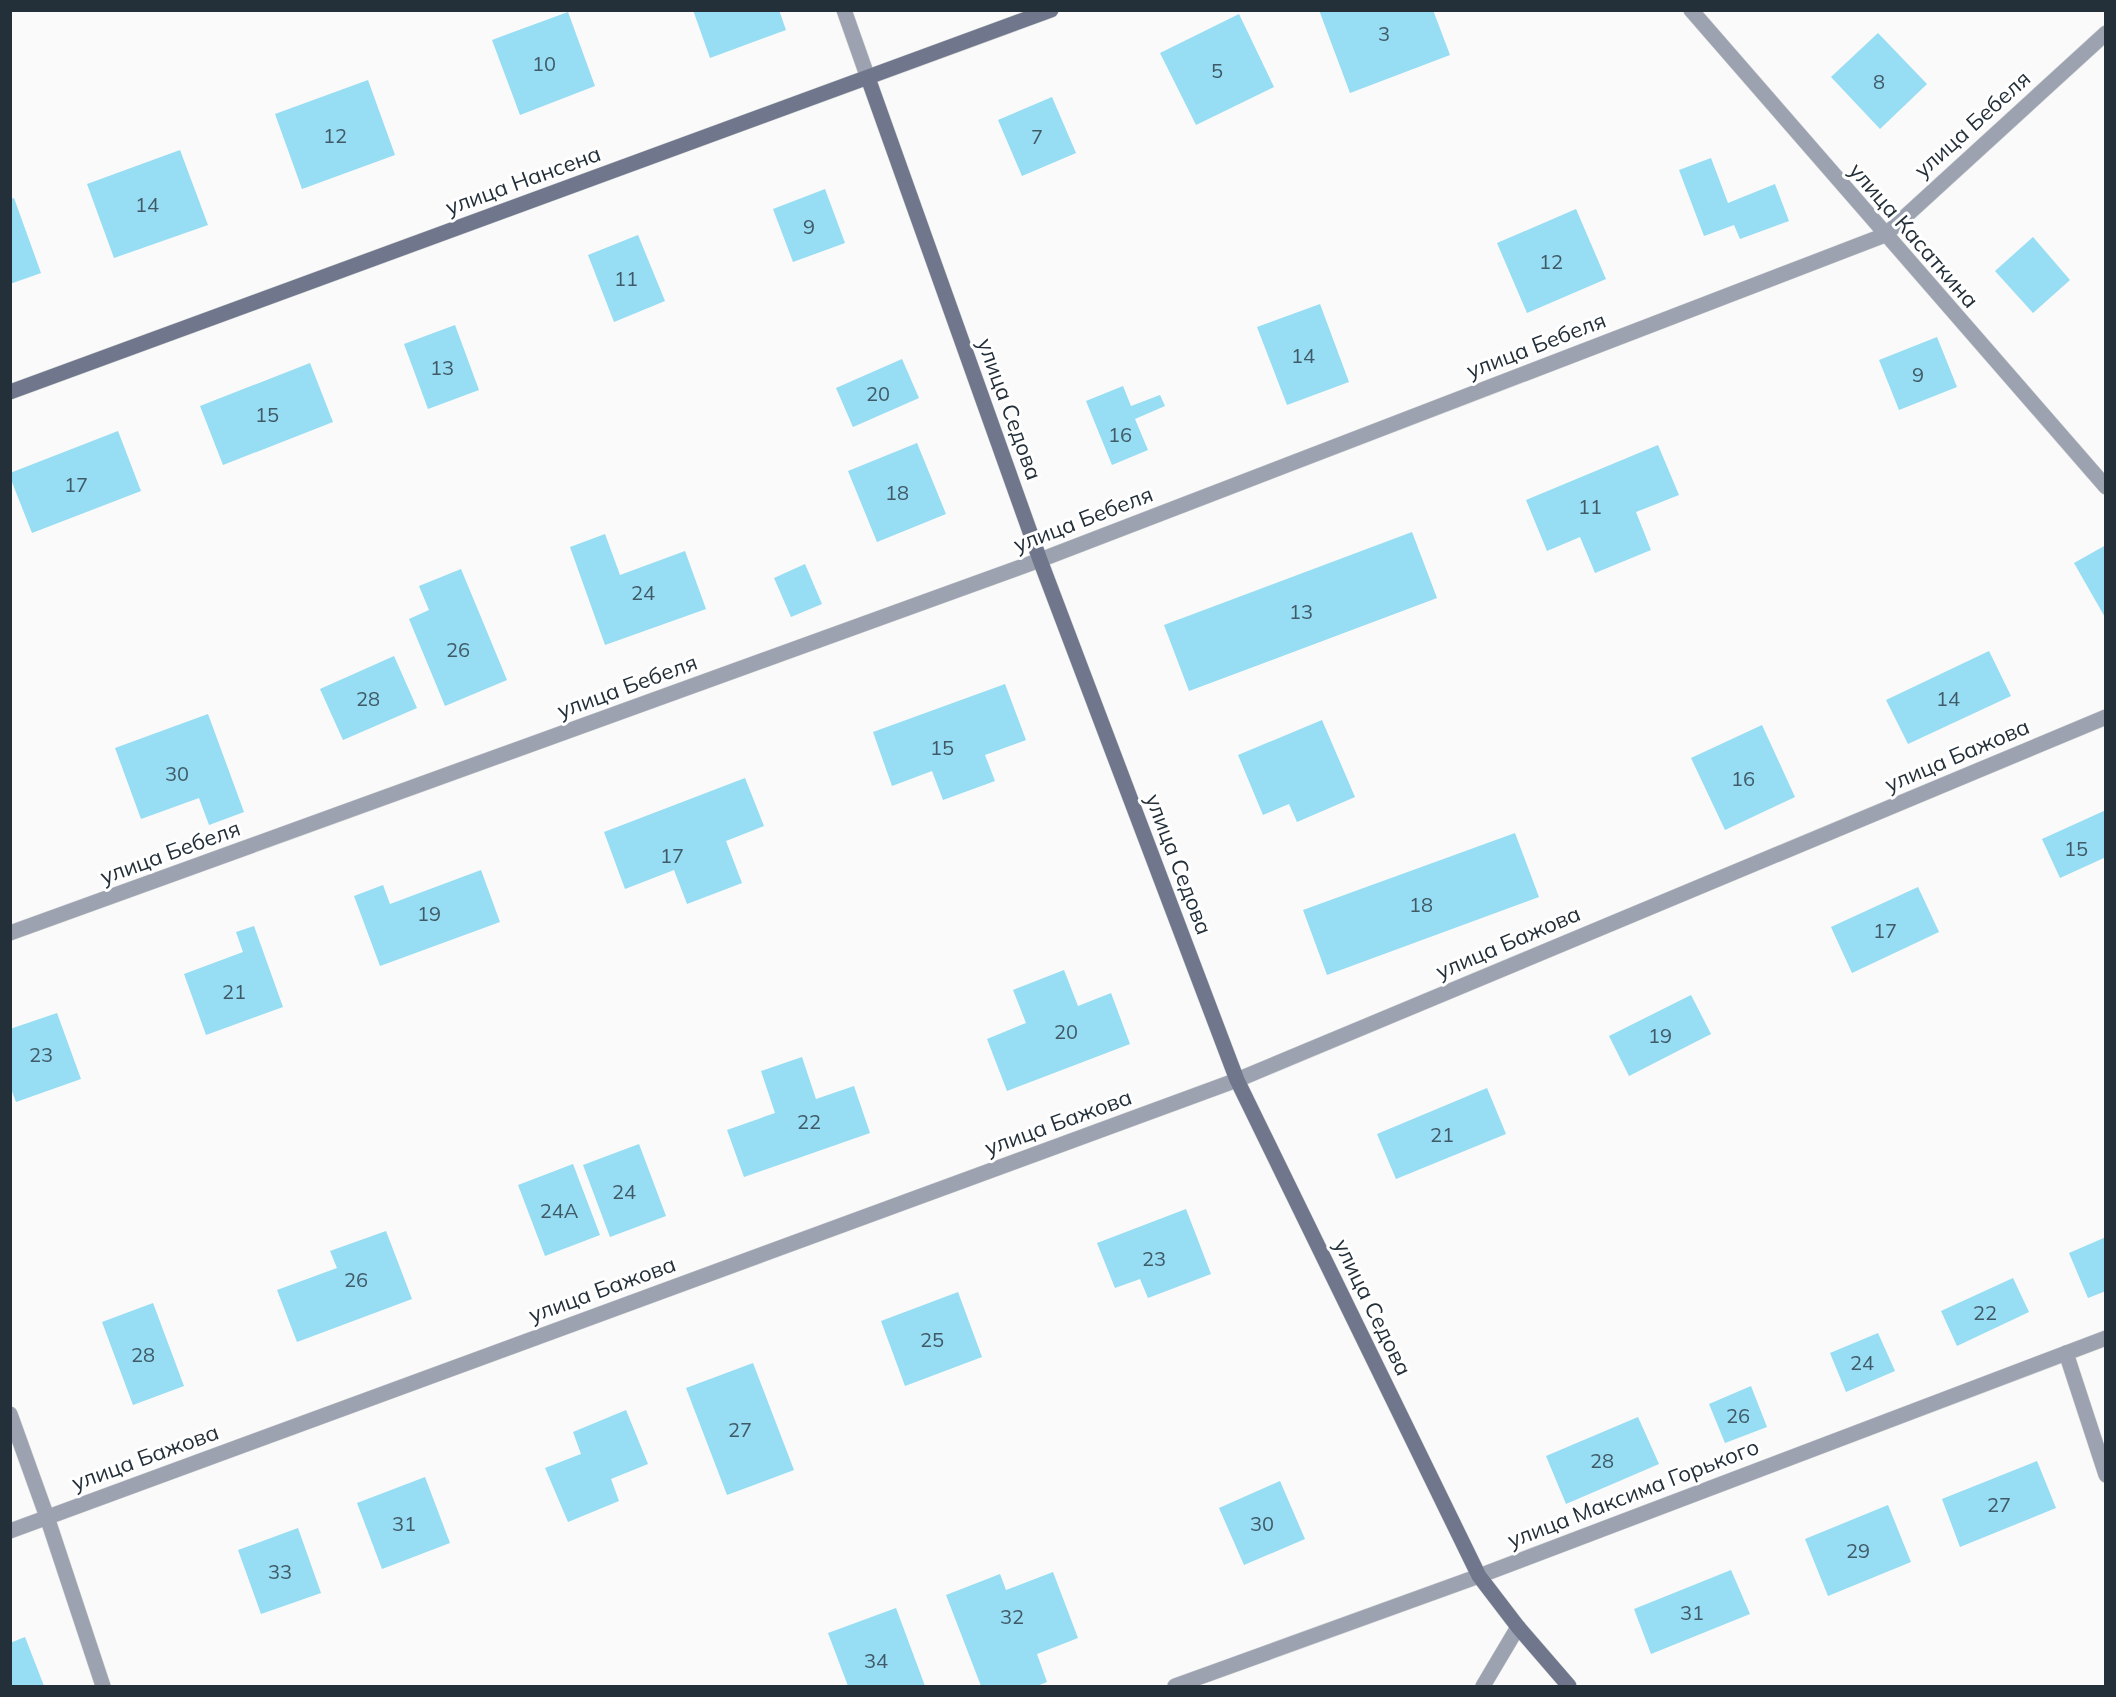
<svg xmlns="http://www.w3.org/2000/svg" width="2116" height="1697" viewBox="0 0 2116 1697" font-family="Mulish,sans-serif">
<style>
.building{fill:#97ddf3}
.lines{fill:none;stroke-linecap:round;stroke-linejoin:round}
.street-casing{stroke:#d2d5d6;stroke-width:16}
.secondary-casing{stroke:#d2d5d6;stroke-width:16}
.street{stroke:#9da2b0;stroke-width:15}
.secondary{stroke:#70778c;stroke-width:15}
.labels{text-anchor:middle;dominant-baseline:central;stroke-width:6;stroke-linejoin:round;paint-order:stroke}
.number-label{font-size:20px;fill:#405a68}
.street-label{font-size:22px;fill:#232f39;stroke:#fff}
</style>
<rect width="100%" height="100%" fill="#f9faf9"/>
<g class="building">
<path d="M693,10h86l7,20 -76,28z"/>
<path d="M1319,10h114l17,45 -100,38z"/>
<path d="M568,12l27,74 -75,29 -28,-75z"/>
<path d="M1239,14l35,73 -78,38 -36,-72z"/>
<path d="M1878,33l49,51 -47,45 -49,-52z"/>
<path d="M368,80l27,75 -93,34 -27,-75z"/>
<path d="M1052,97l24,56 -54,23 -24,-56z"/>
<path d="M180,150l28,75 -94,33 -27,-74z"/>
<path d="M1711,158l17,45 47,-19 14,37 -49,18 -6,-14 -30,11 -25,-66z"/>
<path d="M825,189l20,54 -52,19 -20,-53z"/>
<path d="M14,198l27,75 -31,11v-85z"/>
<path d="M1576,209l30,70 -79,34 -30,-70z"/>
<path d="M638,235l27,66 -51,21 -26,-67z"/>
<path d="M2033,237l37,43 -37,33 -38,-42z"/>
<path d="M1320,304l29,78 -62,23 -30,-78z"/>
<path d="M455,325l24,65 -51,19 -24,-65z"/>
<path d="M1937,337l20,50 -58,23 -20,-50z"/>
<path d="M902,359l17,39 -66,29 -17,-39z"/>
<path d="M310,363l23,59 -110,43 -23,-59z"/>
<path d="M1123,386l8,20 29,-11 5,11 -30,13 13,31 -36,15 -26,-64z"/>
<path d="M118,431l23,60 -109,42 -22,-56v-4z"/>
<path d="M917,443l29,71 -69,28 -29,-71z"/>
<path d="M1658,445l21,50 -43,17 15,38 -56,23 -15,-36 -33,14 -21,-51z"/>
<path d="M1412,532l25,66 -248,93 -25,-66z"/>
<path d="M605,534l15,41 65,-24 21,58 -101,36 -35,-98z"/>
<path d="M2106,545v74l-32,-56z"/>
<path d="M805,564l17,40 -31,13 -17,-39z"/>
<path d="M461,569l46,111 -62,26 -36,-87 20,-9 -10,-24z"/>
<path d="M1989,651l22,45 -103,48 -22,-44z"/>
<path d="M394,656l23,52 -74,32 -23,-51z"/>
<path d="M1005,684l21,56 -41,15 10,26 -52,19 -11,-29 -40,15 -19,-54z"/>
<path d="M208,714l36,98 -35,13 -10,-27 -58,21 -26,-71z"/>
<path d="M1322,720l33,77 -58,25 -8,-18 -26,11 -25,-60z"/>
<path d="M1762,725l33,72 -70,33 -34,-72z"/>
<path d="M745,778l19,48 -38,15 16,42 -55,21 -13,-34 -49,19 -21,-57z"/>
<path d="M2106,810v47l-46,21 -18,-39z"/>
<path d="M1515,833l24,64 -212,78 -24,-65z"/>
<path d="M481,870l19,52 -120,44 -26,-70 29,-11 7,19z"/>
<path d="M1918,887l21,45 -87,41 -21,-46z"/>
<path d="M254,926l29,81 -77,28 -22,-61 59,-22 -7,-20z"/>
<path d="M1064,970l14,36 33,-13 19,51 -123,47 -20,-52 39,-16 -13,-33z"/>
<path d="M1691,995l20,39 -82,42 -20,-40z"/>
<path d="M57,1013l24,66 -65,23 -6,-16v-57z"/>
<path d="M802,1057l14,42 38,-13 16,47 -126,44 -17,-47 48,-17 -14,-42z"/>
<path d="M1487,1088l19,46 -110,45 -19,-45z"/>
<path d="M639,1144l27,72 -56,21 -27,-72z"/>
<path d="M573,1164l27,71 -55,21 -27,-71z"/>
<path d="M1186,1209l25,65 -63,24 -8,-19 -25,9 -18,-45z"/>
<path d="M386,1231l26,68 -115,43 -20,-52 60,-22 -7,-17z"/>
<path d="M2106,1237v54l-18,7 -19,-45z"/>
<path d="M2013,1278l16,34 -72,34 -16,-35z"/>
<path d="M958,1292l24,65 -77,29 -24,-65z"/>
<path d="M153,1303l31,83 -51,19 -31,-83z"/>
<path d="M1878,1333l17,38 -49,21 -16,-39z"/>
<path d="M753,1363l41,107 -67,25 -41,-107z"/>
<path d="M1751,1386l16,41 -42,16 -16,-39z"/>
<path d="M626,1410l22,54 -37,15 8,22 -51,21 -23,-54 36,-14 -8,-22z"/>
<path d="M1638,1417l21,47 -93,40 -20,-48z"/>
<path d="M2037,1461l19,47 -96,39 -18,-48z"/>
<path d="M425,1477l25,66 -68,26 -25,-66z"/>
<path d="M1280,1481l25,58 -61,26 -25,-57z"/>
<path d="M1888,1505l23,57 -83,34 -23,-57z"/>
<path d="M298,1528l23,65 -60,21 -23,-64z"/>
<path d="M1731,1570l19,44 -99,40 -17,-45z"/>
<path d="M1053,1572l25,66 -41,16 10,28 -10,4h-56l-35,-91 54,-21 6,16z"/>
<path d="M896,1608l29,78h-77l-20,-53z"/>
<path d="M25,1637l19,49h-34v-43z"/>
</g>
<g class="lines">
<defs>
<g id="street">
<path d="M844,10l24,68"/>
<path d="M1691,10l415,477"/>
<path d="M10,933l1030,-373 845,-325 221,-202"/>
<path d="M2066,1353l40,122"/>
<path d="M10,1414l37,103 56,169"/>
<path d="M10,1531l1227,-451 869,-363"/>
<path d="M1175,1686l304,-110 627,-238"/>
<path d="M1483,1686l35,-59"/>
</g>
<g id="secondary">
<path d="M868,78l172,482 197,520 242,496 39,51 51,59"/>
<path d="M10,392l1041,-382"/>
</g>
</defs>
<use href="#street" class="street-casing"/>
<use href="#secondary" class="secondary-casing"/>
<use href="#street" class="street"/>
<use href="#secondary" class="secondary"/>
</g>
<g class="labels">
<g class="number-label">
<text x="1384" y="33">3</text>
<text x="544" y="63">10</text>
<text x="1217" y="70">5</text>
<text x="1879" y="81">8</text>
<text x="335" y="135">12</text>
<text x="1037" y="136">7</text>
<text x="147" y="204">14</text>
<text x="809" y="226">9</text>
<text x="1551" y="261">12</text>
<text x="626" y="278">11</text>
<text x="1303" y="355">14</text>
<text x="442" y="367">13</text>
<text x="1918" y="374">9</text>
<text x="878" y="393">20</text>
<text x="267" y="414">15</text>
<text x="1120" y="434">16</text>
<text x="76" y="484">17</text>
<text x="897" y="492">18</text>
<text x="1590" y="506">11</text>
<text x="643" y="592">24</text>
<text x="1301" y="611">13</text>
<text x="458" y="649">26</text>
<text x="368" y="698">28</text>
<text x="1948" y="698">14</text>
<text x="942" y="747">15</text>
<text x="177" y="773">30</text>
<text x="1743" y="778">16</text>
<text x="2076" y="848">15</text>
<text x="672" y="855">17</text>
<text x="1421" y="904">18</text>
<text x="429" y="913">19</text>
<text x="1885" y="930">17</text>
<text x="234" y="991">21</text>
<text x="1066" y="1031">20</text>
<text x="1660" y="1035">19</text>
<text x="41" y="1054">23</text>
<text x="809" y="1121">22</text>
<text x="1442" y="1134">21</text>
<text x="624" y="1191">24</text>
<text x="559" y="1210">24А</text>
<text x="1154" y="1258">23</text>
<text x="356" y="1279">26</text>
<text x="1985" y="1312">22</text>
<text x="932" y="1339">25</text>
<text x="143" y="1354">28</text>
<text x="1862" y="1362">24</text>
<text x="1738" y="1415">26</text>
<text x="740" y="1429">27</text>
<text x="1602" y="1460">28</text>
<text x="1999" y="1504">27</text>
<text x="404" y="1523">31</text>
<text x="1262" y="1523">30</text>
<text x="1858" y="1550">29</text>
<text x="280" y="1571">33</text>
<text x="1692" y="1612">31</text>
<text x="1012" y="1616">32</text>
<text x="876" y="1660">34</text>
</g>
<g class="street-label">
<text transform="translate(1972 124) rotate(-42)">улица Бебеля</text>
<text transform="translate(523 180) rotate(-20)">улица Нансена</text>
<text transform="translate(1914 235) rotate(49)">улица Касаткина</text>
<text transform="translate(1536 345) rotate(-21)">улица Бебеля</text>
<text transform="translate(1010 409) rotate(70)">улица Седова</text>
<text transform="translate(1083 519) rotate(-21)">улица Бебеля</text>
<text transform="translate(627 686) rotate(-20)">улица Бебеля</text>
<text transform="translate(1957 755) rotate(-23)">улица Бажова</text>
<text transform="translate(170 852) rotate(-20)">улица Бебеля</text>
<text transform="translate(1179 864) rotate(69)">улица Седова</text>
<text transform="translate(1508 942) rotate(-23)">улица Бажова</text>
<text transform="translate(1058 1122) rotate(-20)">улица Бажова</text>
<text transform="translate(602 1289) rotate(-20)">улица Бажова</text>
<text transform="translate(1373 1307) rotate(64)">улица Седова</text>
<text transform="translate(145 1457) rotate(-20)">улица Бажова</text>
<text transform="translate(1633 1493) rotate(-21)">улица Максима Горького</text>
</g>
</g>
<rect width="2116" height="1697" fill="none" stroke="#232f39" stroke-width="24"/>
</svg>
